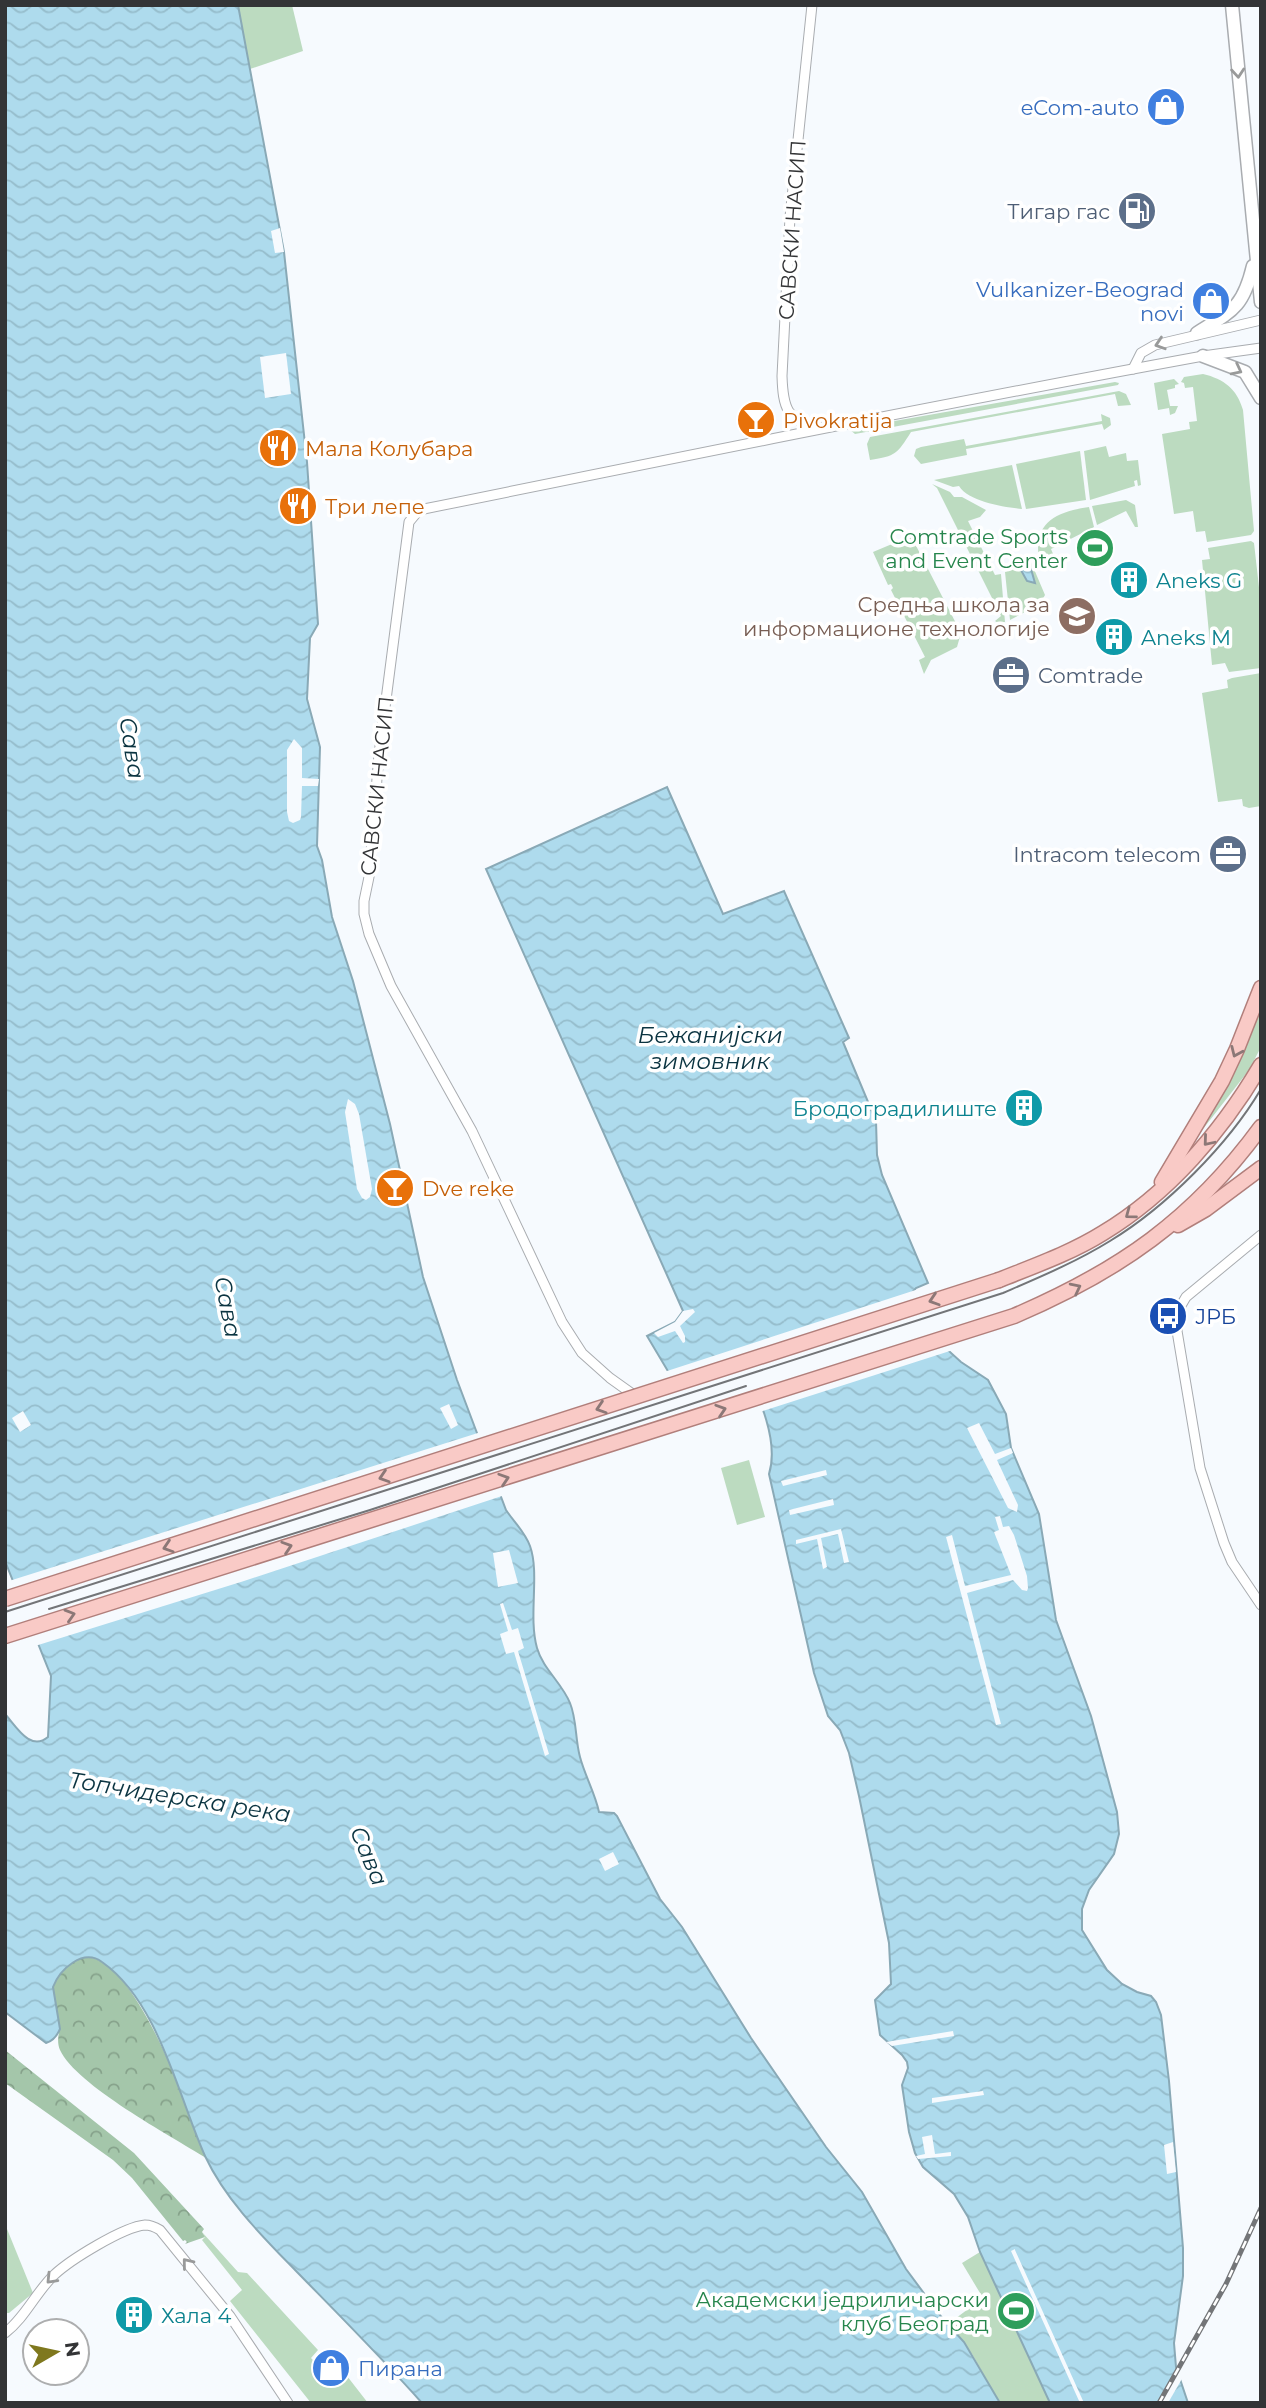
<svg xmlns="http://www.w3.org/2000/svg" width="1266" height="2408" viewBox="0 0 1266 2408" font-family="Montserrat,sans-serif">
<style>
.grass{fill:#bcdbc0}
.forest{fill:url(#forest-crowns)}
.water{fill:url(#water-waves);stroke:#89a9b6;stroke-width:2}
.pier{fill:#f6fafe}
.lines{fill:none;stroke-linecap:round;stroke-linejoin:round}
.street-casing{stroke:#a9acb0;stroke-width:11}
.secondary-casing{stroke:#a9acb0;stroke-width:15}
.primary-casing{stroke:#b17f7b;stroke-width:17}
.street{stroke:#fff;stroke-width:9}
.secondary{stroke:#fff;stroke-width:12}
.primary{stroke:#f9cac6;stroke-width:14}
.tram{stroke:#737578;stroke-width:2}
.rail-casing{stroke:#737578;stroke-width:5}
.rail{stroke:#fff;stroke-width:2.5;stroke-dasharray:8;stroke-linecap:butt}
.primary-bridge-casing{stroke:#b17f7b;stroke-width:17;stroke-linecap:butt}
.primary-bridge{stroke:#f9cac6;stroke-width:14}
.oneway{stroke:#999a9a}
.oneway2{stroke:#8c7877}
.labels{text-anchor:middle;dominant-baseline:central;stroke-width:7;stroke-linejoin:round;paint-order:stroke}
.shop-label{font-size:21px;fill:#366cbe;stroke:#fff;text-anchor:end}
.service-label{font-size:21px;fill:#4e5e75;stroke:#fff;text-anchor:end}
.street-label{font-size:21px;fill:#333436;stroke:#fff}
.food-label{font-size:21px;fill:#c56008;stroke:#fff;text-anchor:start}
.leisure-label{font-size:21px;fill:#27864d;stroke:#fff;text-anchor:end}
.culture-label{font-size:21px;fill:#0d838f;stroke:#fff;text-anchor:start}
.education-label{font-size:21px;fill:#785e54;stroke:#fff;text-anchor:end}
.transit-label{font-size:21px;fill:#164399;stroke:#fff;text-anchor:start}
.water-label{font-size:23px;font-style:italic;fill:#0b3441;stroke:#fff}
</style>
<defs>
<pattern id="forest-crowns" width="20" height="18" patternUnits="userSpaceOnUse" patternTransform="scale(1.75)"><rect width="20" height="18" fill="#a4c6aa"/><path d="M2 6a3 3 0 1 1 6 0M12 15a3 3 0 1 1 6 0" fill="none" stroke="#86a28b"/></pattern>
<pattern id="water-waves" width="16" height="10" patternUnits="userSpaceOnUse" patternTransform="scale(1.75)"><rect width="16" height="10" fill="#aedbed"/><path d="M0 5q4-4 8 0t8 0" fill="none" stroke="#96bdcc"/></pattern>
</defs>
<rect width="100%" height="100%" fill="#f6fafe"/>
<g class="grass">
<path d="M238,5h54l11,46 -53,18z"/>
<path d="M1203,374c21,5 34,15 40,36l11,121 -3,4 -44,7 -2,-11 -9,1 -3,-21 -19,3 -12,-80 28,-5 -1,-7 8,-1 -4,-34 -8,1 -1,-5 -3,-1 3,-5z"/>
<path d="M1174,379l5,5 -4,1v3l-8,2 3,16h8l-3,7 -5,2 -1,-7 -11,2 -4,-27z"/>
<path d="M1115,382l4,1 -1,2 -263,49 -6,-5z"/>
<path d="M1119,391l7,3 5,11 -13,1 -3,-12 -204,38c-14,22 -15,24 -41,28l-3,-16 3,-7z"/>
<path d="M1101,414l9,4 1,7 -7,5 -2,-6 -136,25 1,6 -46,9 -7,-8 2,-7 5,-2 43,-8 2,7 136,-25z"/>
<path d="M1106,446l3,11 17,-4 1,8 11,-1 3,25 -3,1 -1,-6 -3,1 1,5 -45,14 -6,-49z"/>
<path d="M1080,451l6,49 -60,9 -10,-45z"/>
<path d="M1012,465l10,44c-18,-2 -53,-7 -63,-23l-6,1 -19,-7z"/>
<path d="M932,484l18,8 4,5h8l24,13 -6,7 -12,4 27,54 6,-1 4,48 -7,1 -3,-2 6,-5 -64,-128z"/>
<path d="M1126,500l9,5 3,22h-3l-9,-16 -29,14 -5,-19z"/>
<path d="M1089,507l5,20 -43,22 5,12 -9,-3 -7,6c-9,-40 14,-52 49,-57z"/>
<path d="M911,536l50,97 -4,14 -26,13 -7,14 -5,-14 6,-3 -34,-67 2,-2 -2,-4 -3,1 -15,-33z"/>
<path d="M1251,541l3,2 7,62v63l-32,4 -4,-9 -13,2 -10,-105 8,-1 -2,-11z"/>
<path d="M1031,562l14,33 -5,9 -30,16 -5,-48 14,-6 8,15 8,1 -4,-13 -5,-5z"/>
<path d="M1261,673v133l-12,2 -6,-2 -1,-7 -24,3 -16,-109 26,-5 -1,-8 5,-2z"/>
<path d="M1261,1002v45l-12,23 -46,59 47,-92z"/>
<path d="M749,1460l16,57 -28,8 -16,-57z"/>
<path d="M5,2224l28,69 -24,20h-4z"/>
<path d="M202,2232l36,40 9,1 71,77 -7,8 24,26 12,-8 21,27h-57l-81,-102 12,-11 -40,-50 3,-3z"/>
<path d="M980,2252l125,151h-105l-28,-49 -24,-30 35,-26 -21,-35z"/>
</g>
<g class="forest">
<path d="M84,1957c53,-2 106,158 122,201 -35,-22 -130,-73 -146,-108 -3,-7 -2,-15 0,-21l-7,-42c5,-15 17,-24 31,-30z"/>
<path d="M5,2050l129,103 70,76 -2,3 3,5 -20,7 2,-2 -2,-2 -2,1 -51,-63 -19,-18 -108,-77z"/>
</g>
<g class="water">
<path d="M5,5h233l46,247 23,210 11,162 -8,14 -3,61 13,48 -3,99 5,14 10,57 21,64 37,143 33,153 34,103 49,130c8,12 19,22 24,36 10,28 -2,70 7,102 6,21 25,35 33,55 7,17 5,36 10,54 5,19 15,36 19,55l15,1 3,3 43,83 22,28 69,111 75,109 36,45 44,77 37,50 21,23 36,61h-578c-40,-45 -83,-88 -125,-131 -33,-34 -71,-71 -92,-116 -27,-60 -46,-154 -103,-194 -19,-14 -42,7 -49,25l7,42c-3,7 -7,12 -14,14l-41,-31v-298c11,12 25,38 43,23l3,-61 -46,-115z"/>
<path d="M1021,558l10,11 4,14 -8,-2 -10,-18z"/>
<path d="M667,787l56,127 61,-23 65,147 -6,4 33,79 1,34 5,20 46,108 -12,5 -12,14 4,12 53,48 27,18 18,34 5,34 28,66 17,106 35,96 26,96 2,22 -5,20 -25,36 -7,19v21l25,40 15,14 15,8 14,4 5,6 5,13 8,66 14,167v28l-9,67 2,24 12,36h-138l-70,-151 -12,-35 -14,-23 -31,-27 -8,-14 -6,-21 -7,-47 6,-17 -1,-6 -5,-7 -22,-20 -5,-35 16,-16 -2,-41 -30,-147 -10,-43 -9,-23 -12,-14 -14,-43 -45,-199c10,-32 -9,-77 -25,-105l-72,9 -25,-42 28,-14 8,-11 -197,-442z"/>
</g>
<g class="pier">
<path d="M280,228l4,24 -9,1 -4,-22z"/>
<path d="M286,353l5,41 -26,4 -5,-41z"/>
<path d="M294,739l8,9v30l17,1 -1,7h-16l-1,31 -1,3 -7,3 -4,-2 -2,-9v-62z"/>
<path d="M348,1099l7,5 4,10 13,75 -2,8 -4,3 -4,-2 -5,-9 -12,-77z"/>
<path d="M931,1285l-13,6 -11,13 4,8 42,38 -193,62 -3,-12 -22,-39 -66,19 -5,-8z"/>
<path d="M693,1309l2,3 -15,14 5,10v6l-2,1 -8,-12 -17,6 -4,-4 21,-11 8,-11z"/>
<path d="M449,1404l9,21 -7,4 -11,-21z"/>
<path d="M23,1411l8,14 -11,7 -8,-14z"/>
<path d="M979,1423l16,31 16,-6 2,5 -16,7 21,45 -1,7 -9,-4 -41,-80z"/>
<path d="M481,1432l24,63 -261,86 -209,65 -26,-65z"/>
<path d="M826,1470l1,5 -44,11 -2,-5z"/>
<path d="M833,1499l1,6 -44,10 -1,-5z"/>
<path d="M1000,1516l3,11 6,-1 5,9 13,41 1,12 -1,3 -5,-1 -9,-10 -46,13 34,131 -5,1 -50,-188 6,-2 13,51 46,-11 -17,-43 5,-2 -4,-13z"/>
<path d="M841,1529l8,33 -5,1 -6,-29 -17,4 6,29 -4,2 -6,-30 -21,5v-4z"/>
<path d="M509,1550l9,33 -20,4 -5,-34z"/>
<path d="M503,1603l9,27 6,-2 6,20 -6,3 31,103 -4,2 -31,-104 -8,2 -6,-20 8,-3 -8,-27z"/>
<path d="M613,1852l6,12 -14,7 -6,-12z"/>
<path d="M953,2031l1,5 -62,10 -6,-4z"/>
<path d="M983,2091l1,4 -52,8v-5z"/>
<path d="M932,2135l3,19 16,-2v4l-33,3 -2,-3 9,-2 -3,-17z"/>
<path d="M1173,2142l3,30 -9,2 -3,-29z"/>
<path d="M1015,2249v1l69,153h-4l-54,-119 -15,-33z"/>
<path d="M1180,2367l3,10 -15,26h-9z"/>
</g>
<g class="lines">
<defs>
<g id="street">
<path d="M812,5l-22,212 -8,159c1,31 4,46 39,51"/>
<path d="M1133,369l8,-16 14,-8 106,-25"/>
<path d="M1261,1235l-75,62 -7,12 -2,22 23,137 24,75 8,19 29,43"/>
<path d="M638,1398l-28,-20 -28,-25 -20,-31 -90,-191 -81,-145 -22,-52 -5,-20v-13l5,-24 10,-123 30,-232 10,-12c261,-53 522,-106 784,-154l58,-8"/>
<path d="M5,2333c20,-15 31,-41 49,-58 16,-15 69,-48 91,-50 6,0 10,2 15,5l70,86 58,87"/>
</g>
<g id="secondary">
<path d="M1232,5l29,297"/>
<path d="M1197,333c35,-22 46,-25 56,-67"/>
<path d="M1203,356l42,16 16,26"/>
</g>
<g id="primary">
<path d="M1162,1182l60,-101 15,-32 24,-61"/>
<path d="M1178,1225l28,-16 55,-41"/>
<path d="M999,1280c35,-14 72,-27 104,-47 66,-40 119,-102 158,-168"/>
<path d="M5,1636l1009,-320c105,-45 179,-96 247,-189"/>
</g>
</defs>
<use href="#street" class="street-casing"/>
<use href="#secondary" class="secondary-casing"/>
<use href="#primary" class="primary-casing"/>
<use href="#street" class="street"/>
<use href="#secondary" class="secondary"/>
<use href="#primary" class="primary"/>
<g class="tram">
<path d="M49,1609l321,-99 376,-124"/>
<path d="M5,1612l998,-319c37,-16 73,-31 107,-52 56,-34 118,-96 151,-152"/>
</g>
<defs>
<path id="rail" d="M1159,2403l67,-119 35,-76"/>
</defs>
<use href="#rail" class="rail-casing"/>
<use href="#rail" class="rail"/>
<defs>
<path id="primary-bridge" d="M5,1599l994,-319"/>
</defs>
<use href="#primary-bridge" class="primary-bridge-casing"/>
<use href="#primary-bridge" class="primary-bridge"/>
</g>
<defs><path id="oneway-chevron" d="M-2-3.5L2.5 0L-2 3.5" fill="none" stroke-width="1.6" stroke-linecap="round" stroke-linejoin="round" transform="scale(1.75)"/></defs>
<g class="oneway">
<use href="#oneway-chevron" transform="translate(1238 73) rotate(85)"/>
<use href="#oneway-chevron" transform="translate(1160 344) rotate(162)"/>
<use href="#oneway-chevron" transform="translate(1237 370) rotate(27)"/>
<use href="#oneway-chevron" transform="translate(187 2263) rotate(-129)"/>
<use href="#oneway-chevron" transform="translate(51 2279) rotate(134)"/>
</g>
<g class="oneway2">
<use href="#oneway-chevron" transform="translate(1236 1052) rotate(114)"/>
<use href="#oneway-chevron" transform="translate(1208 1141) rotate(130)"/>
<use href="#oneway-chevron" transform="translate(1130 1214) rotate(143)"/>
<use href="#oneway-chevron" transform="translate(1076 1288) rotate(-27)"/>
<use href="#oneway-chevron" transform="translate(934 1300) rotate(162)"/>
<use href="#oneway-chevron" transform="translate(601 1408) rotate(162)"/>
<use href="#oneway-chevron" transform="translate(721 1410) rotate(-18)"/>
<use href="#oneway-chevron" transform="translate(384 1477) rotate(162)"/>
<use href="#oneway-chevron" transform="translate(504 1479) rotate(-18)"/>
<use href="#oneway-chevron" transform="translate(168 1547) rotate(162)"/>
<use href="#oneway-chevron" transform="translate(287 1547) rotate(-18)"/>
<use href="#oneway-chevron" transform="translate(70 1615) rotate(-17)"/>
</g>
<defs>
<symbol id="shop-disc" viewBox="-11 -11 22 22"><circle r="9.5" fill="#3f7fe0" stroke="#fff"/><path d="M-5-2.5h2.3a2.7 3.5 0 0 1 5.4 0H5L5.5 6h-11ZM-1.5-2.5h3a1.5 2.3 0 0 0-3 0Z" fill="#fff"/></symbol>
<symbol id="fuel-disc" viewBox="-11 -11 22 22"><circle r="9.5" fill="#5c6f8a" stroke="#fff"/><path d="M-5.5-6h7V0h2V4h1.3V-2.5L3-4.5l.8-.8L6-3V5H2.5V1h-1V6h-7ZM-4.2-4.7v3.2H.2V-4.7Z" fill="#fff"/></symbol>
<symbol id="bar-disc" viewBox="-11 -11 22 22"><circle r="9.5" fill="#e8710a" stroke="#fff"/><path d="M-6-5H6L.8 .8V4.5H3.5V6h-7V4.5H-.8V.8Z" fill="#fff"/></symbol>
<symbol id="restaurant-disc" viewBox="-11 -11 22 22"><circle r="9.5" fill="#e8710a" stroke="#fff"/><path d="M-5-6h1v4h1v-4h1v4h1v-4h1v5L-1.5 .5V6h-2V.5L-5-1ZM5-6V6H3V1.5H1.5Q1.5-4 5-6Z" fill="#fff"/></symbol>
<symbol id="stadium-disc" viewBox="-11 -11 22 22"><circle r="9.5" fill="#2e9e5b" stroke="#fff"/><path d="M0-5a6.5 5 0 1 0 0 10a6.5 5 0 1 0 0-10ZM-3.5-1.8h7v3.6h-7Z" fill="#fff"/></symbol>
<symbol id="building-disc" viewBox="-11 -11 22 22"><circle r="9.5" fill="#0f9aa8" stroke="#fff"/><path d="M-4-6H4V6H1V3H-1V6H-4ZM-2.5-4.3h1.7v1.8h-1.7ZM.8-4.3h1.7v1.8H.8ZM-2.5-1h1.7V.8h-1.7ZM.8-1h1.7V.8H.8Z" fill="#fff"/></symbol>
<symbol id="school-disc" viewBox="-11 -11 22 22"><circle r="9.5" fill="#8d6e63" stroke="#fff"/><path d="M0-5L7-2L0 1L-7-2ZM-4 1L0 2.5L4 1V4Q0 6-4 4Z" fill="#fff"/></symbol>
<symbol id="office-disc" viewBox="-11 -11 22 22"><circle r="9.5" fill="#5c6f8a" stroke="#fff"/><path d="M-6-3h4V-5.5h4V-3h4V5H-6ZM-1-4.5V-3h2v-1.5ZM-6 0V1H6V0Z" fill="#fff"/></symbol>
<symbol id="bus-disc" viewBox="-11 -11 22 22"><circle r="9.5" fill="#1a4fb4" stroke="#fff"/><path d="M-5-6H5V4H4V6H2V4H-2V6H-4V4H-5ZM-3.5-4V0h7V-4ZM-3.5 1.2v1.5H-2V1.2ZM2 1.2v1.5H3.5V1.2Z" fill="#fff"/></symbol>
</defs>
<g fill-rule="evenodd">
<use href="#shop-disc" x="1144" y="85" width="44" height="44"/>
<use href="#fuel-disc" x="1115" y="189" width="44" height="44"/>
<use href="#shop-disc" x="1189" y="279" width="44" height="44"/>
<use href="#bar-disc" x="734" y="398" width="44" height="44"/>
<use href="#restaurant-disc" x="256" y="426" width="44" height="44"/>
<use href="#restaurant-disc" x="276" y="484" width="44" height="44"/>
<use href="#stadium-disc" x="1073" y="526" width="44" height="44"/>
<use href="#building-disc" x="1107" y="558" width="44" height="44"/>
<use href="#school-disc" x="1055" y="594" width="44" height="44"/>
<use href="#building-disc" x="1092" y="615" width="44" height="44"/>
<use href="#office-disc" x="989" y="653" width="44" height="44"/>
<use href="#office-disc" x="1206" y="832" width="44" height="44"/>
<use href="#building-disc" x="1002" y="1086" width="44" height="44"/>
<use href="#bar-disc" x="373" y="1166" width="44" height="44"/>
<use href="#bus-disc" x="1146" y="1294" width="44" height="44"/>
<use href="#stadium-disc" x="994" y="2289" width="44" height="44"/>
<use href="#building-disc" x="112" y="2293" width="44" height="44"/>
<use href="#shop-disc" x="309" y="2346" width="44" height="44"/>
</g>
<g class="labels">
<g class="shop-label">
<text x="1139" y="107">eCom-auto</text>
<text x="1184" y="289">Vulkanizer-Beograd<tspan x="1184" dy="24">novi</tspan></text>
<text x="358" y="2368" text-anchor="start">Пирана</text>
</g>
<g class="service-label">
<text x="1110" y="211">Тигар гас</text>
<text x="1038" y="675" text-anchor="start">Comtrade</text>
<text x="1201" y="854">Intracom telecom</text>
</g>
<g class="street-label">
<text transform="translate(792 230) rotate(-86)">САВСКИ НАСИП</text>
<text transform="translate(377 786) rotate(-84)">САВСКИ НАСИП</text>
</g>
<g class="food-label">
<text x="783" y="420">Pivokratija</text>
<text x="305" y="448">Мала Колубара</text>
<text x="325" y="506">Три лепе</text>
<text x="422" y="1188">Dve reke</text>
</g>
<g class="leisure-label">
<text x="1068" y="536">Comtrade Sports<tspan x="1068" dy="24">and Event Center</tspan></text>
<text x="989" y="2299">Академски једриличарски<tspan x="989" dy="24">клуб Београд</tspan></text>
</g>
<g class="culture-label">
<text x="1156" y="580">Aneks G</text>
<text x="1141" y="637">Aneks M</text>
<text x="997" y="1108" text-anchor="end">Бродоградилиште</text>
<text x="161" y="2315">Хала 4</text>
</g>
<g class="education-label">
<text x="1050" y="604">Средња школа за<tspan x="1050" dy="24">информационе технологије</tspan></text>
</g>
<g class="transit-label">
<text x="1195" y="1316">ЈРБ</text>
</g>
<g class="water-label">
<text transform="translate(132 748) rotate(81)">Сава</text>
<text x="710" y="1035">Бежанијски<tspan x="710" dy="26">зимовник</tspan></text>
<text transform="translate(228 1307) rotate(79)">Сава</text>
<text transform="translate(180 1797) rotate(9)">Топчидерска река</text>
<text transform="translate(369 1856) rotate(67)">Сава</text>
</g>
</g>
<rect width="1266" height="2408" fill="none" stroke="#333436" stroke-width="14"/>
<g transform="translate(56 2352) rotate(81)"><circle r="33" fill="#ffffff" stroke="#adaeaf" stroke-width="2"/>
<path d="M0-5L12 26L0 18L-12 26Z" fill="#7f781e"/>
<text y="-10" font-size="19" font-weight="bold" text-anchor="middle" fill="#333436">N</text>
</g>
</svg>
